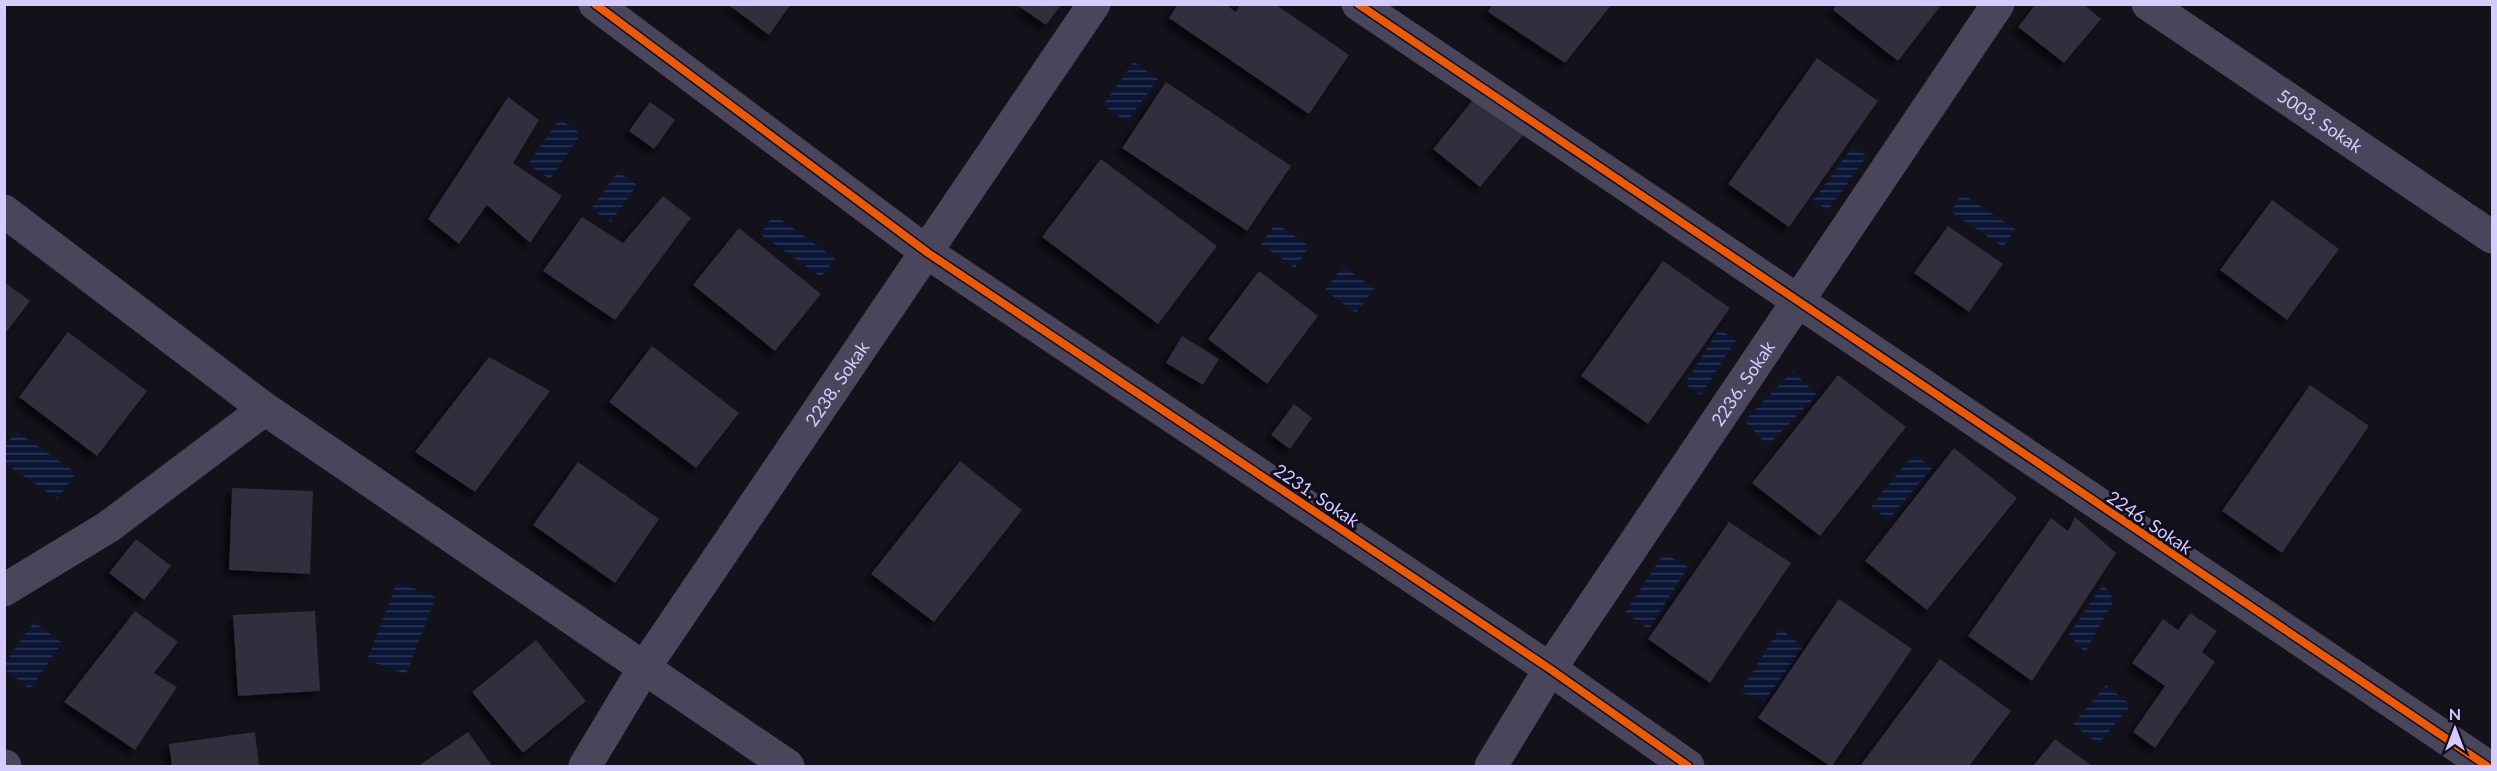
<svg xmlns="http://www.w3.org/2000/svg" width="2497" height="771" viewBox="0 0 2497 771" font-family="Lato,sans-serif">
<style>
.water{fill:url(#water-rules)}
.building{fill:#312e3d;filter:url(#shadow)}
.lines{fill:none;stroke-linecap:round;stroke-linejoin:round}
.street{stroke:#49465b;stroke-width:33}
.cycleway-casing{stroke:#110d1e;stroke-width:11}
.cycleway{stroke:#e8590c;stroke-width:8}
.labels{text-anchor:middle;dominant-baseline:central;stroke-width:6;stroke-linejoin:round;paint-order:stroke}
.street-label{font-size:18px;fill:#d5cbfe;stroke:#110d1e}
</style>
<defs>
<pattern id="water-rules" width="6" height="5" patternUnits="userSpaceOnUse" patternTransform="scale(1.5)"><rect width="6" height="5" fill="#0b1637"/><path d="M0 2.5h6" fill="none" stroke="#2e3755"/></pattern>
<filter id="shadow"><feDropShadow dx="-5.5" dy="5.5" stdDeviation="3" flood-color="#0009"/></filter>
</defs>
<rect width="100%" height="100%" fill="#13111a"/>
<g class="water">
<path d="M1134,62l24,17 -31,43 -24,-17z"/>
<path d="M559,119l22,15 -31,45 -22,-15z"/>
<path d="M1853,146l14,10 -39,54 -15,-9z"/>
<path d="M618,172l19,13 -26,37 -20,-13z"/>
<path d="M1962,194l53,35 -12,18 -52,-35z"/>
<path d="M774,215l61,43 -14,19 -61,-43z"/>
<path d="M1276,223l33,23 -14,22 -34,-24z"/>
<path d="M1343,266l31,23 -18,24 -31,-23z"/>
<path d="M1719,329l17,11 -35,55 -16,-11z"/>
<path d="M1793,371l24,24 -49,50 -24,-24z"/>
<path d="M16,431l60,42 -19,26 -52,-36v-16z"/>
<path d="M1914,454l18,14 -44,52 -17,-14z"/>
<path d="M1664,553l24,14 -39,62 -24,-16z"/>
<path d="M397,582l39,15 -30,77 -39,-14z"/>
<path d="M2103,584l11,16 -29,52 -16,-17z"/>
<path d="M34,622l28,21 -32,46 -25,-19v-7z"/>
<path d="M1780,628l23,19 -38,54 -25,-9z"/>
<path d="M2106,685l25,20 -33,39 -25,-20z"/>
</g>
<g class="building">
<path d="M727,4h64l-22,31z"/>
<path d="M1178,4h47l11,8 4,-8h35l74,51 -40,59 -140,-96z"/>
<path d="M1493,4h119l-47,59 -77,-51z"/>
<path d="M1837,4h105l-44,57 -65,-51z"/>
<path d="M2036,4h47l18,15 -37,44 -46,-36z"/>
<path d="M1017,5h44l-15,20z"/>
<path d="M1817,58l61,43 -89,126 -61,-43z"/>
<path d="M1166,82l125,84 -44,65 -125,-83z"/>
<path d="M1476,96l48,38 -44,53 -47,-38z"/>
<path d="M508,97l31,23 -26,43 49,33 -32,47 -43,-38 -28,39 -31,-25z"/>
<path d="M650,102l25,18 -21,29 -25,-18z"/>
<path d="M1101,159l116,87 -59,78 -116,-87z"/>
<path d="M663,196l28,22 -76,102 -72,-49 39,-54 41,26z"/>
<path d="M2272,200l67,49 -52,71 -67,-50z"/>
<path d="M1948,226l55,38 -34,48 -55,-39z"/>
<path d="M739,228l82,66 -46,57 -82,-66z"/>
<path d="M1663,261l67,47 -82,116 -67,-48z"/>
<path d="M1259,271l59,45 -51,68 -59,-45z"/>
<path d="M4,282l26,19 -26,34z"/>
<path d="M68,332l79,59 -50,65 -78,-59z"/>
<path d="M1182,336l37,23 -16,26 -37,-22z"/>
<path d="M652,346l87,67 -43,55 -87,-66z"/>
<path d="M489,357l61,34 -75,101 -60,-40z"/>
<path d="M1838,375l68,52 -86,109 -68,-53z"/>
<path d="M2310,385l59,41 -87,127 -60,-42z"/>
<path d="M1294,404l18,14 -22,31 -19,-14z"/>
<path d="M1954,448l63,50 -90,112 -62,-49z"/>
<path d="M960,461l62,49 -88,112 -63,-48z"/>
<path d="M578,462l81,57 -44,64 -82,-58z"/>
<path d="M232,488l81,3 -3,83 -81,-4z"/>
<path d="M2075,517l41,36 -84,128 -64,-45 83,-118 17,13z"/>
<path d="M1729,522l62,41 -81,120 -62,-44z"/>
<path d="M136,539l35,27 -27,34 -35,-27z"/>
<path d="M1839,599l73,50 -80,117h-2l-72,-48z"/>
<path d="M135,611l43,31 -24,31 23,14 -42,63 -71,-48z"/>
<path d="M315,611l5,80 -82,5 -5,-81z"/>
<path d="M2190,613l27,18 -15,21 13,10 -60,86 -22,-16 32,-46 -33,-23 31,-44 15,11z"/>
<path d="M536,640l50,61 -63,52 -51,-61z"/>
<path d="M1940,659l71,52 -42,55h-109z"/>
<path d="M255,732l4,34h-87l-3,-22z"/>
<path d="M468,732l24,34h-74z"/>
<path d="M2055,739l37,27h-59z"/>
</g>
<g class="lines">
<g class="street">
<path d="M595,4l333,249 622,416 138,97"/>
<path d="M1358,4l1129,762"/>
<path id="s1" d="M2148,4l344,233"/>
<path d="M4,211l261,198 523,357"/>
<path d="M4,590l104,-63 157,-118"/>
<path d="M4,766h1"/>
<path id="s2" d="M585,766l59,-98 450,-664"/>
<path id="s3" d="M1491,766l59,-97 448,-665"/>
</g>
<defs>
<g id="cycleway">
<path d="M595,4l333,249 622,416 138,97"/>
<path d="M1358,4l1129,762"/>
</g>
</defs>
<use href="#cycleway" class="cycleway-casing"/>
<use href="#cycleway" class="cycleway"/>
</g>
<g class="labels">
<g class="street-label">
<text stroke="none"><textPath href="#s1" startOffset="208">5003. Sokak</textPath></text>
<text stroke="none"><textPath href="#s2" startOffset="458">2238. Sokak</textPath></text>
<text stroke="none"><textPath href="#s3" startOffset="458">2236. Sokak</textPath></text>
<text transform="translate(1317 495) rotate(34)">2231. Sokak</text>
<text transform="translate(2150 522) rotate(34)">2246. Sokak</text>
</g>
</g>
<rect width="2497" height="771" fill="none" stroke="#d5cbfe" stroke-width="12"/>
<g transform="translate(2455 729)" stroke="#110d1e" stroke-width="4.5" paint-order="stroke">
<path d="M0-4.5L10 22L0 15L-10 22Z" fill="#d5cbfe"/>
<text y="-9" font-size="16" font-weight="bold" text-anchor="middle" fill="#d5cbfe">N</text>
</g>
</svg>
